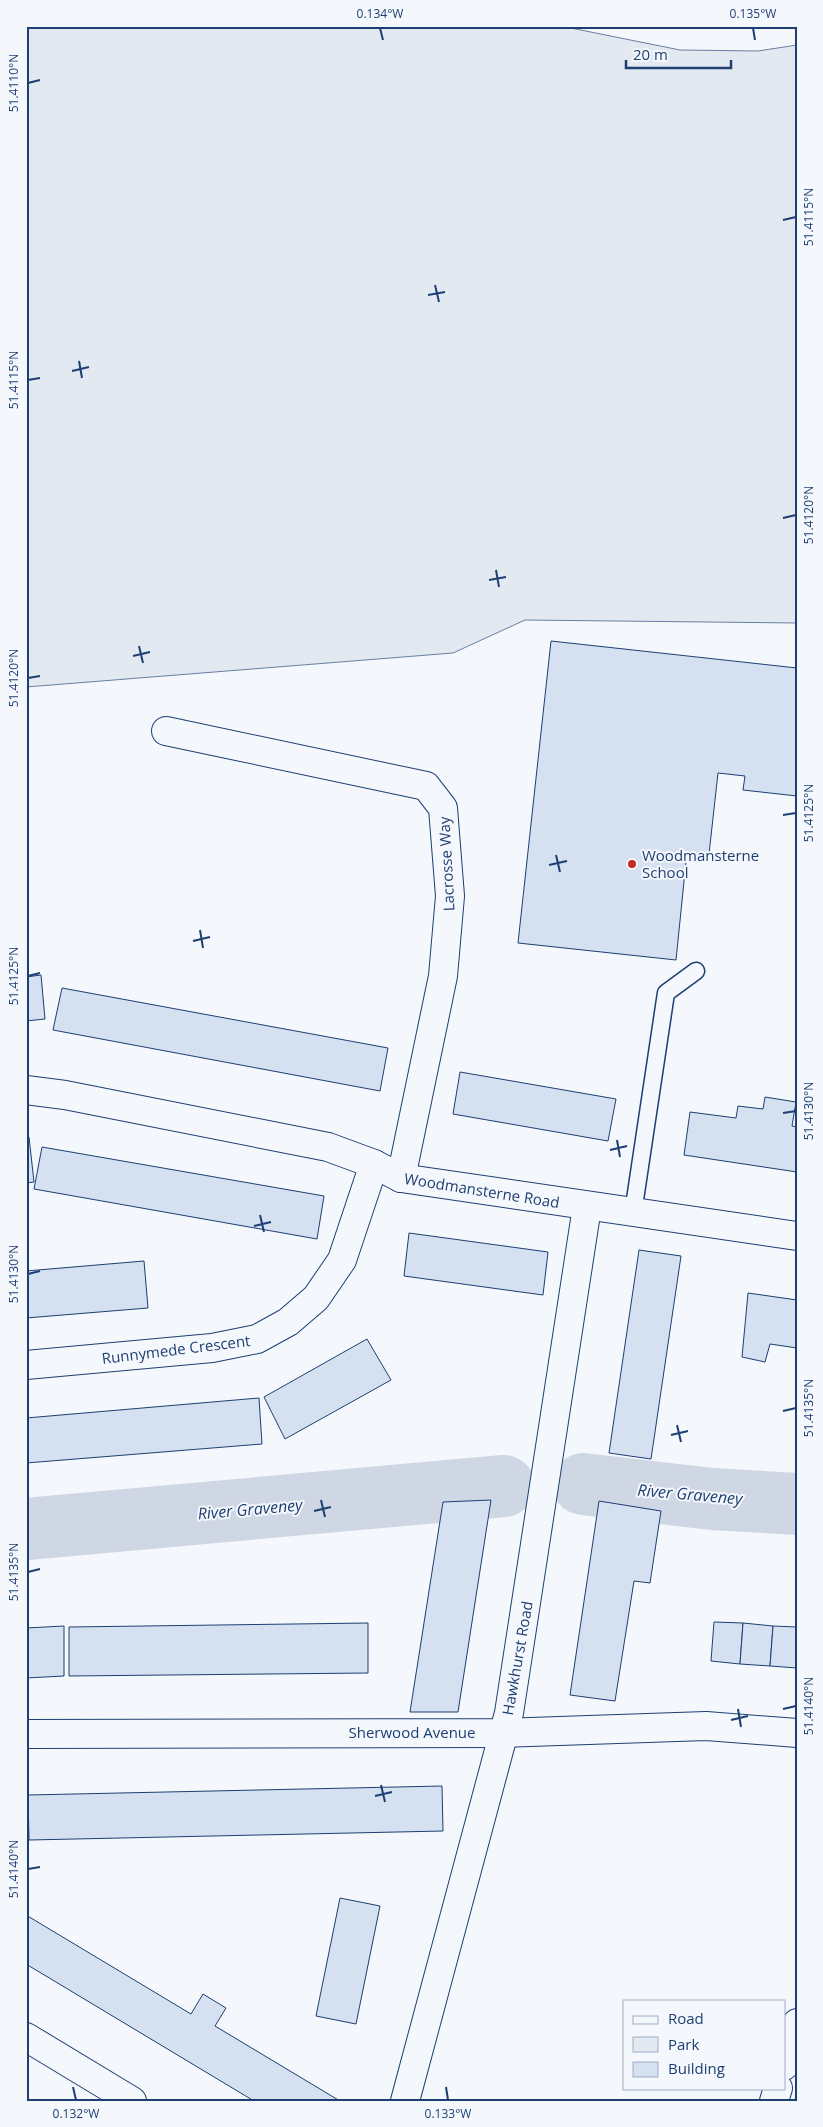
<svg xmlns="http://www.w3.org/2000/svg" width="823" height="2127" viewBox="0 0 823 2127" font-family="'Open Sans',sans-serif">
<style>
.green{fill:#e3e9f0;stroke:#687fa3}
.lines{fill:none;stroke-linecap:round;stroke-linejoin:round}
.river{stroke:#cfd7e4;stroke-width:62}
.building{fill:#d5e0f0;stroke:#1d3f73}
.lane-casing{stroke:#1d3f73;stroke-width:19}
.street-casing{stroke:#1d3f73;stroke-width:30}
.lane{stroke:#f4f7fb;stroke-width:16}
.street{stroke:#f4f7fb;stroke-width:28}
.ticks{fill:none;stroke:#1d3f73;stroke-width:2}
.poi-dot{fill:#c62828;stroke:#f4f7fb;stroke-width:2}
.labels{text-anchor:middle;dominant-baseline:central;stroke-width:4;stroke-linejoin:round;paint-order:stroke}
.poi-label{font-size:15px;fill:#1d3f73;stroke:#f4f7fb;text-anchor:start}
.street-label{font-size:15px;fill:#1d3f73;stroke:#f4f7fb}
.water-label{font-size:16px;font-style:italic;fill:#1d3f73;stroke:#f4f7fb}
.neatline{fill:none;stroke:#1d3f73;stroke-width:2}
.ticks-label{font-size:12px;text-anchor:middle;fill:#1d3f73}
</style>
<rect width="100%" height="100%" fill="#f4f7fb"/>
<path class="green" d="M26,26h535l119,24 78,1 39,-6v578l-272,-3 -72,33 -427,34z"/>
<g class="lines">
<g class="river">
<path d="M583,1484l129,15 85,5"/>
<path d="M26,1529l478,-43"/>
</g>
</g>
<g class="building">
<path d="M551,641l246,27v128l-54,-6 2,-14 -27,-3 -9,81 -22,-2 -11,108 -158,-17z"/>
<path d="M41,975l4,44 -19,2v-44z"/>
<path d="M62,988l326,60 -8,43 -327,-61z"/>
<path d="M460,1072l156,27 -8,42 -155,-27z"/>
<path d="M765,1097l31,5 -4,24 5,1v45l-113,-17 6,-43 46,6 2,-12 25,3z"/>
<path d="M26,1137h3l5,45 -8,1z"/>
<path d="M42,1147l282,49 -7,43 -283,-50z"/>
<path d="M409,1233l139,19 -5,43 -139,-19z"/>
<path d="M639,1250l42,6 -30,203 -42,-6z"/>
<path d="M144,1261l4,47 -122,10v-47z"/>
<path d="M748,1293l49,7v48l-27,-4 -5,18 -23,-5z"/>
<path d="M367,1339l24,41 -106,59 -21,-42z"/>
<path d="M259,1398l3,46 -236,19v-45z"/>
<path d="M491,1500l-33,212h-48l33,-210z"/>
<path d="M599,1501l62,10 -11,72 -16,-2 -19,120 -45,-6z"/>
<path d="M714,1622l29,1 -3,41 -29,-3z"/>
<path d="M368,1623v50l-299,3v-49z"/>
<path d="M743,1623l30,3 -3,40 -30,-2z"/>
<path d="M64,1626v50l-38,2v-50z"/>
<path d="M773,1626l24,1v41l-27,-2z"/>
<path d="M442,1786l1,45 -414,9 -1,-45z"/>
<path d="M340,1898l40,8 -24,118 -40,-8z"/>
<path d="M26,1915l165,99 12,-20 23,14 -11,18 125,75h-86l-228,-137z"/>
</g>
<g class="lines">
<defs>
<path id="lane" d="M633,1213l33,-220 30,-22"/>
<g id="street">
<path d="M166,731l260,55 17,22 7,88 -7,80 -42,202"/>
<path d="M26,1090l39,5 263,52 46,17 27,14 396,58"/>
<path d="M26,1365l186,-17 45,-9 31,-17 28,-24 26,-38 32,-96"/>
<path d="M26,1734l477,-1 203,-7 91,7"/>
<path d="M26,2037l106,64"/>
<path d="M784,2066l13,-43"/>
<path d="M405,2101l104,-388 78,-506"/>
<path d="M774,2101l4,-13"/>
</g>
</defs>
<use href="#lane" class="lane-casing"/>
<use href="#street" class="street-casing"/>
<use href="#lane" class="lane"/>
<use href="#street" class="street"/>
</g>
<path class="ticks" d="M380,28l3,12M753,28l2,12M28,83l12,-3M783,220l13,-3M435,285l4,17M428,295l17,-3M79,361l3,17M72,371l17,-4M28,380l12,-2M783,518l13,-3M496,570l3,17M489,580l17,-3M139,646l4,17M133,656l17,-4M28,678l12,-2M783,815l13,-2M556,855l4,17M549,865l18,-4M200,930l3,18M193,941l17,-4M28,976l12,-3M783,1113l13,-2M617,1140l3,17M610,1150l17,-4M260,1215l4,17M254,1226l17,-4M28,1274l12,-3M783,1411l13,-3M677,1425l4,17M671,1435l17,-4M321,1500l4,17M314,1511l17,-4M28,1572l12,-3M738,1709l3,18M783,1709l13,-3M731,1720l17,-4M381,1785l4,17M375,1796l17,-4M28,1869l12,-2M73,2087l3,13M446,2087l2,13"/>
<circle class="poi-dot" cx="632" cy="864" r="5"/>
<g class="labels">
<g class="poi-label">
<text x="642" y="855">Woodmansterne<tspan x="642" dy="17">School</tspan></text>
</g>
<g class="street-label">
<text transform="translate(446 864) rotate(-93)">Lacrosse Way</text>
<text transform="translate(482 1190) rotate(9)">Woodmansterne Road</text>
<text transform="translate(176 1349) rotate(-7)">Runnymede Crescent</text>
<text transform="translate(517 1658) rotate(-80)">Hawkhurst Road</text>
<text x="412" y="1732">Sherwood Avenue</text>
</g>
<g class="water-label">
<text transform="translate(690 1494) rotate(5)">River Graveney</text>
<text transform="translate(250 1509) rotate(-5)">River Graveney</text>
</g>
</g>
<rect width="823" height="2127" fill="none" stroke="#f4f7fb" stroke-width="55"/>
<rect x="623" y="2000" width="162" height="90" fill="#f4f7fb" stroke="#9eadc5"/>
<rect x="633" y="2016" width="25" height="8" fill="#f4f7fb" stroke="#9eadc5"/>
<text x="668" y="2024" font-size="15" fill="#1d3f73">Road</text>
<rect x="633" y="2037" width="25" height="15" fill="#e3e9f0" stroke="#9eadc5"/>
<text x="668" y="2050" font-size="15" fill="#1d3f73">Park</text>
<rect x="633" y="2062" width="25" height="15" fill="#d5e0f0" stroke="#9eadc5"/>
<text x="668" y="2074" font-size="15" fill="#1d3f73">Building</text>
<path d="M626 60v8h105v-8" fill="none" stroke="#1d3f73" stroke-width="2.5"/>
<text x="633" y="60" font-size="15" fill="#1d3f73" stroke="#f4f7fb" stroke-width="4" paint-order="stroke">20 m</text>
<rect x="28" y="28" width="768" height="2072" class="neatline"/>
<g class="ticks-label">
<text x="380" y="18">0.134°W</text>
<text x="753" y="18">0.135°W</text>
<text transform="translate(14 83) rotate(-90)" y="4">51.4110°N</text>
<text transform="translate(809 217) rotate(-90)" y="4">51.4115°N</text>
<text transform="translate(14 380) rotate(-90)" y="4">51.4115°N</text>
<text transform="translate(809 515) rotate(-90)" y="4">51.4120°N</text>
<text transform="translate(14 678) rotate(-90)" y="4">51.4120°N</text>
<text transform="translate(809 813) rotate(-90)" y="4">51.4125°N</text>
<text transform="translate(14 976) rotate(-90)" y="4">51.4125°N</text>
<text transform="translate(809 1111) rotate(-90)" y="4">51.4130°N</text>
<text transform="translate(14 1274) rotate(-90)" y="4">51.4130°N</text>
<text transform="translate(809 1408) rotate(-90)" y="4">51.4135°N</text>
<text transform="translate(14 1572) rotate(-90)" y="4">51.4135°N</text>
<text transform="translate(809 1706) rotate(-90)" y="4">51.4140°N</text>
<text transform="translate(14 1869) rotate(-90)" y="4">51.4140°N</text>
<text x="76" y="2118">0.132°W</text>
<text x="448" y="2118">0.133°W</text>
</g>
</svg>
